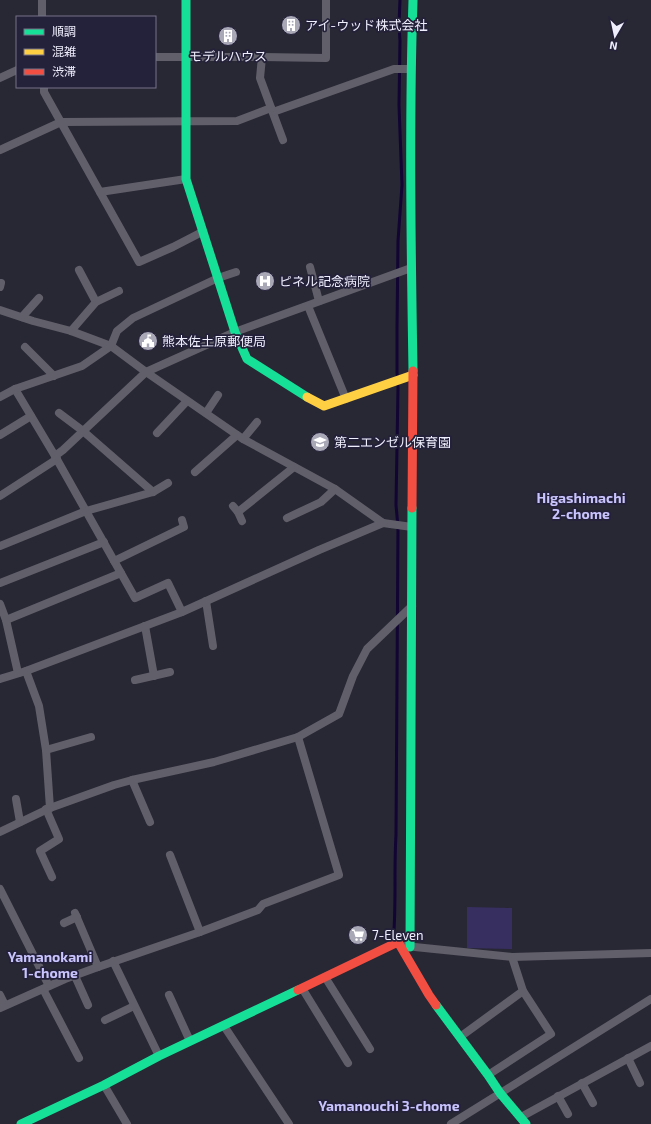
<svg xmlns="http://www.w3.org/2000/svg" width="651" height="1124" viewBox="0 0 651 1124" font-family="'Exo 2','Noto Sans JP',sans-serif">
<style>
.green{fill:#382f61}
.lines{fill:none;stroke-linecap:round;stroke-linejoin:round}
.stream{stroke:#120433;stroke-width:3}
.street{stroke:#61606a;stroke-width:8}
.fast{stroke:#16e098;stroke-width:9}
.slow{stroke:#ffcf43;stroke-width:9}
.jam{stroke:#f24e42;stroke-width:9}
.labels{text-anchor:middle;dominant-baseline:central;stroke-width:3.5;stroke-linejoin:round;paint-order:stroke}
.poi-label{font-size:13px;fill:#efeefd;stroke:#24213a;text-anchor:start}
.neighbourhood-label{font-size:14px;font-weight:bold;fill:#c9c4fd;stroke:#24213a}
</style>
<rect width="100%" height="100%" fill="#282734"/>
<path class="green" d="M467,907l45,1v41l-45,-1z"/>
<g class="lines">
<path class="stream" d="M394,930c2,-32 0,-63 2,-95l2,-308 -2,-22 2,-117 -1,-16v-43l1,-88 4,-56 -3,-80 1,-64 -1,-17 1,-24"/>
<g class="street">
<path d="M42,0v17"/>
<path d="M155,57h107l64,1v-58"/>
<path d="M262,57l-2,21 23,62"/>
<path d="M0,78l17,-8"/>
<path d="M44,87v5l95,170 34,-15 29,-15"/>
<path d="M273,112l121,-43h17"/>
<path d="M0,150l61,-28 176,-1 34,-13"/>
<path d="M100,192l86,-13"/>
<path d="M310,267l9,34"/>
<path d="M79,270l17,32"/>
<path d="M0,287l1,-4"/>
<path d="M308,306l38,93"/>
<path d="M0,310l33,11 38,10 40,15 35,26 97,67 92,50 48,34 29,4"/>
<path d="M22,317l17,-19"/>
<path d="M71,331l25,-29 23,-11"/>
<path d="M25,347l29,29"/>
<path d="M15,389l40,67 80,142 33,-15 14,29"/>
<path d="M0,397l15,-8 67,-23 29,-20 6,-15 16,-13 85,-40 18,-6"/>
<path d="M59,413l24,18 70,61"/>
<path d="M206,413l12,-18"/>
<path d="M157,433l30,-32"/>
<path d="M0,435l31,-19"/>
<path d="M243,439l14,-17"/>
<path d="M55,456l8,-6 83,-78 89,-40 176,-64"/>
<path d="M195,472l42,-37"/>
<path d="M0,496l57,-37"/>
<path d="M233,506l5,6 4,9"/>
<path d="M238,512l56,-45"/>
<path d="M287,518l34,-16 14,-13"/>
<path d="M0,546l86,-35 67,-19 15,-9"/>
<path d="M114,561l70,-34 -2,-7"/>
<path d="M0,583l104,-41"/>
<path d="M206,601l7,45"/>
<path d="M0,604l6,16 12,53"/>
<path d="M6,620l115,-47"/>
<path d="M145,626l9,50"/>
<path d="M26,671l13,35 7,44 4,58"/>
<path d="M0,679l26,-8 156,-59 137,-62 64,-27"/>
<path d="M135,680l35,-8"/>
<path d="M46,750l45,-13"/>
<path d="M132,780l18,42"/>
<path d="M16,799l4,23"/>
<path d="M46,809l13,30 -19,12 12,26"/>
<path d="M0,832l50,-24 64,-23 18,-5 82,-18 84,-25 41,-23 14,-38 14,-27 45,-43"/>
<path d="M170,855l30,77"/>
<path d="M0,889l49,97"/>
<path d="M75,913l23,54"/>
<path d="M64,923l13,-6"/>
<path d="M405,946l107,11 139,-4"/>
<path d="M113,961l46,95"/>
<path d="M75,976l13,29"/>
<path d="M325,977l45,72"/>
<path d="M302,988l46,75"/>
<path d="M43,989l36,69"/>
<path d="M0,995l5,10"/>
<path d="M169,995l21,46"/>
<path d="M0,1008l65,-29 33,-12 102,-35 58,-22 5,-6 76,-29 -41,-138"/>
<path d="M105,1020l29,-14"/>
<path d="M224,1026l65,98"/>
<path d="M460,1037l63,-46"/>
<path d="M628,1058l12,25"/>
<path d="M488,1075l63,-41 -28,-43 -11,-34"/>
<path d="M582,1083l11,20"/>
<path d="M104,1085l23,39"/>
<path d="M558,1096l10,18"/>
<path d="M521,1117l130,-71"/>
<path d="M451,1124l200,-125"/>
</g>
<g class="fast">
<path d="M186,0v179l49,153 12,27 60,38"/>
<path d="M413,371c-2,-124 -4,-247 0,-371"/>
<path d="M410,947l2,-439"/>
<path d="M436,1005l52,70 12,18 26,31"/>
<path d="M21,1124l83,-39 55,-29 139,-66"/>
</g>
<path class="slow" d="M307,397l17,9 89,-31"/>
<g class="jam">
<path d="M412,508l1,-137"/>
<path d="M298,990l100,-48 31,53 7,10"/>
</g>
</g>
<defs>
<symbol id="building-disc" viewBox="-11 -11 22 22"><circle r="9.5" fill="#a9a8b7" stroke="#24213a"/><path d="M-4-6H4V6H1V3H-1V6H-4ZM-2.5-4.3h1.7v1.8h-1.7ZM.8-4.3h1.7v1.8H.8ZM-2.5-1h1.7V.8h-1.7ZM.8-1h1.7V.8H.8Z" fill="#fff"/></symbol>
<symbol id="hospital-disc" viewBox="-11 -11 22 22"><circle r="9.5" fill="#a9a8b7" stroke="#24213a"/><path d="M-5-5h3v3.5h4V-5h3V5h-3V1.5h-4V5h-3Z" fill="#fff"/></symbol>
<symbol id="civic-disc" viewBox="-11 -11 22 22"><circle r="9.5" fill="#a9a8b7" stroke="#24213a"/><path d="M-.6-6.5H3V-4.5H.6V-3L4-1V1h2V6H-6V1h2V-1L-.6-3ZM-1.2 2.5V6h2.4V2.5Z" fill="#fff"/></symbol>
<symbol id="school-disc" viewBox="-11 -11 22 22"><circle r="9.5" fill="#a9a8b7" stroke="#24213a"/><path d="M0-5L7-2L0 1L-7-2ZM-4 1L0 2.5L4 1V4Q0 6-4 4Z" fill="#fff"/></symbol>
<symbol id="supermarket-disc" viewBox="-11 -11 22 22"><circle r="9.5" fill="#a9a8b7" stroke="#24213a"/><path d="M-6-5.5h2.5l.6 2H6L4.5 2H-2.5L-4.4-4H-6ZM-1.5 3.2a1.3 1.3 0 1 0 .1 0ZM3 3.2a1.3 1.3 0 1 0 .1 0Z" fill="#fff"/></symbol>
</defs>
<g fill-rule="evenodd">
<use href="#building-disc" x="280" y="14" width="22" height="22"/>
<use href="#building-disc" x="217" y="25" width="22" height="22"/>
<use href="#hospital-disc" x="254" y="270" width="22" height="22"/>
<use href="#civic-disc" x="137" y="330" width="22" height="22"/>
<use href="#school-disc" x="309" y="431" width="22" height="22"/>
<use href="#supermarket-disc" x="347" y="924" width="22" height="22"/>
</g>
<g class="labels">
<g class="poi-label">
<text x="305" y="25">アイ-ウッド株式会社</text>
<text x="228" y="56" text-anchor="middle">モデルハウス</text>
<text x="279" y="281">ピネル記念病院</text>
<text x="162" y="341">熊本佐土原郵便局</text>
<text x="334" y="442">第二エンゼル保育園</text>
<text x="372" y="935">7-Eleven</text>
</g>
<g class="neighbourhood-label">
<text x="581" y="497">Higashimachi<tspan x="581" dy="16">2-chome</tspan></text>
<text x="50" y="956">Yamanokami<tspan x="50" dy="16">1-chome</tspan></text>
<text x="389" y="1105">Yamanouchi 3-chome</text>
</g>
</g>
<rect x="16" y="16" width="140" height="72" fill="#24213a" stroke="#757388"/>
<rect x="24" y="29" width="20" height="6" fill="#16e098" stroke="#757388"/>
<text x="52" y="36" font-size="12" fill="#efeefd">順調</text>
<rect x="24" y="49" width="20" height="6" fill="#ffcf43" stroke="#757388"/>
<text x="52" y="56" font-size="12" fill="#efeefd">混雑</text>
<rect x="24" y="69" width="20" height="6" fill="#f24e42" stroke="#757388"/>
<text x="52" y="76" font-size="12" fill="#efeefd">渋滞</text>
<g transform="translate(615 36) rotate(189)" stroke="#24213a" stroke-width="3" paint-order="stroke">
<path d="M0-3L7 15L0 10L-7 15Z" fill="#efeefd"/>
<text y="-6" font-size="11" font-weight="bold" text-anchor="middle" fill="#efeefd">N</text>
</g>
</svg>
